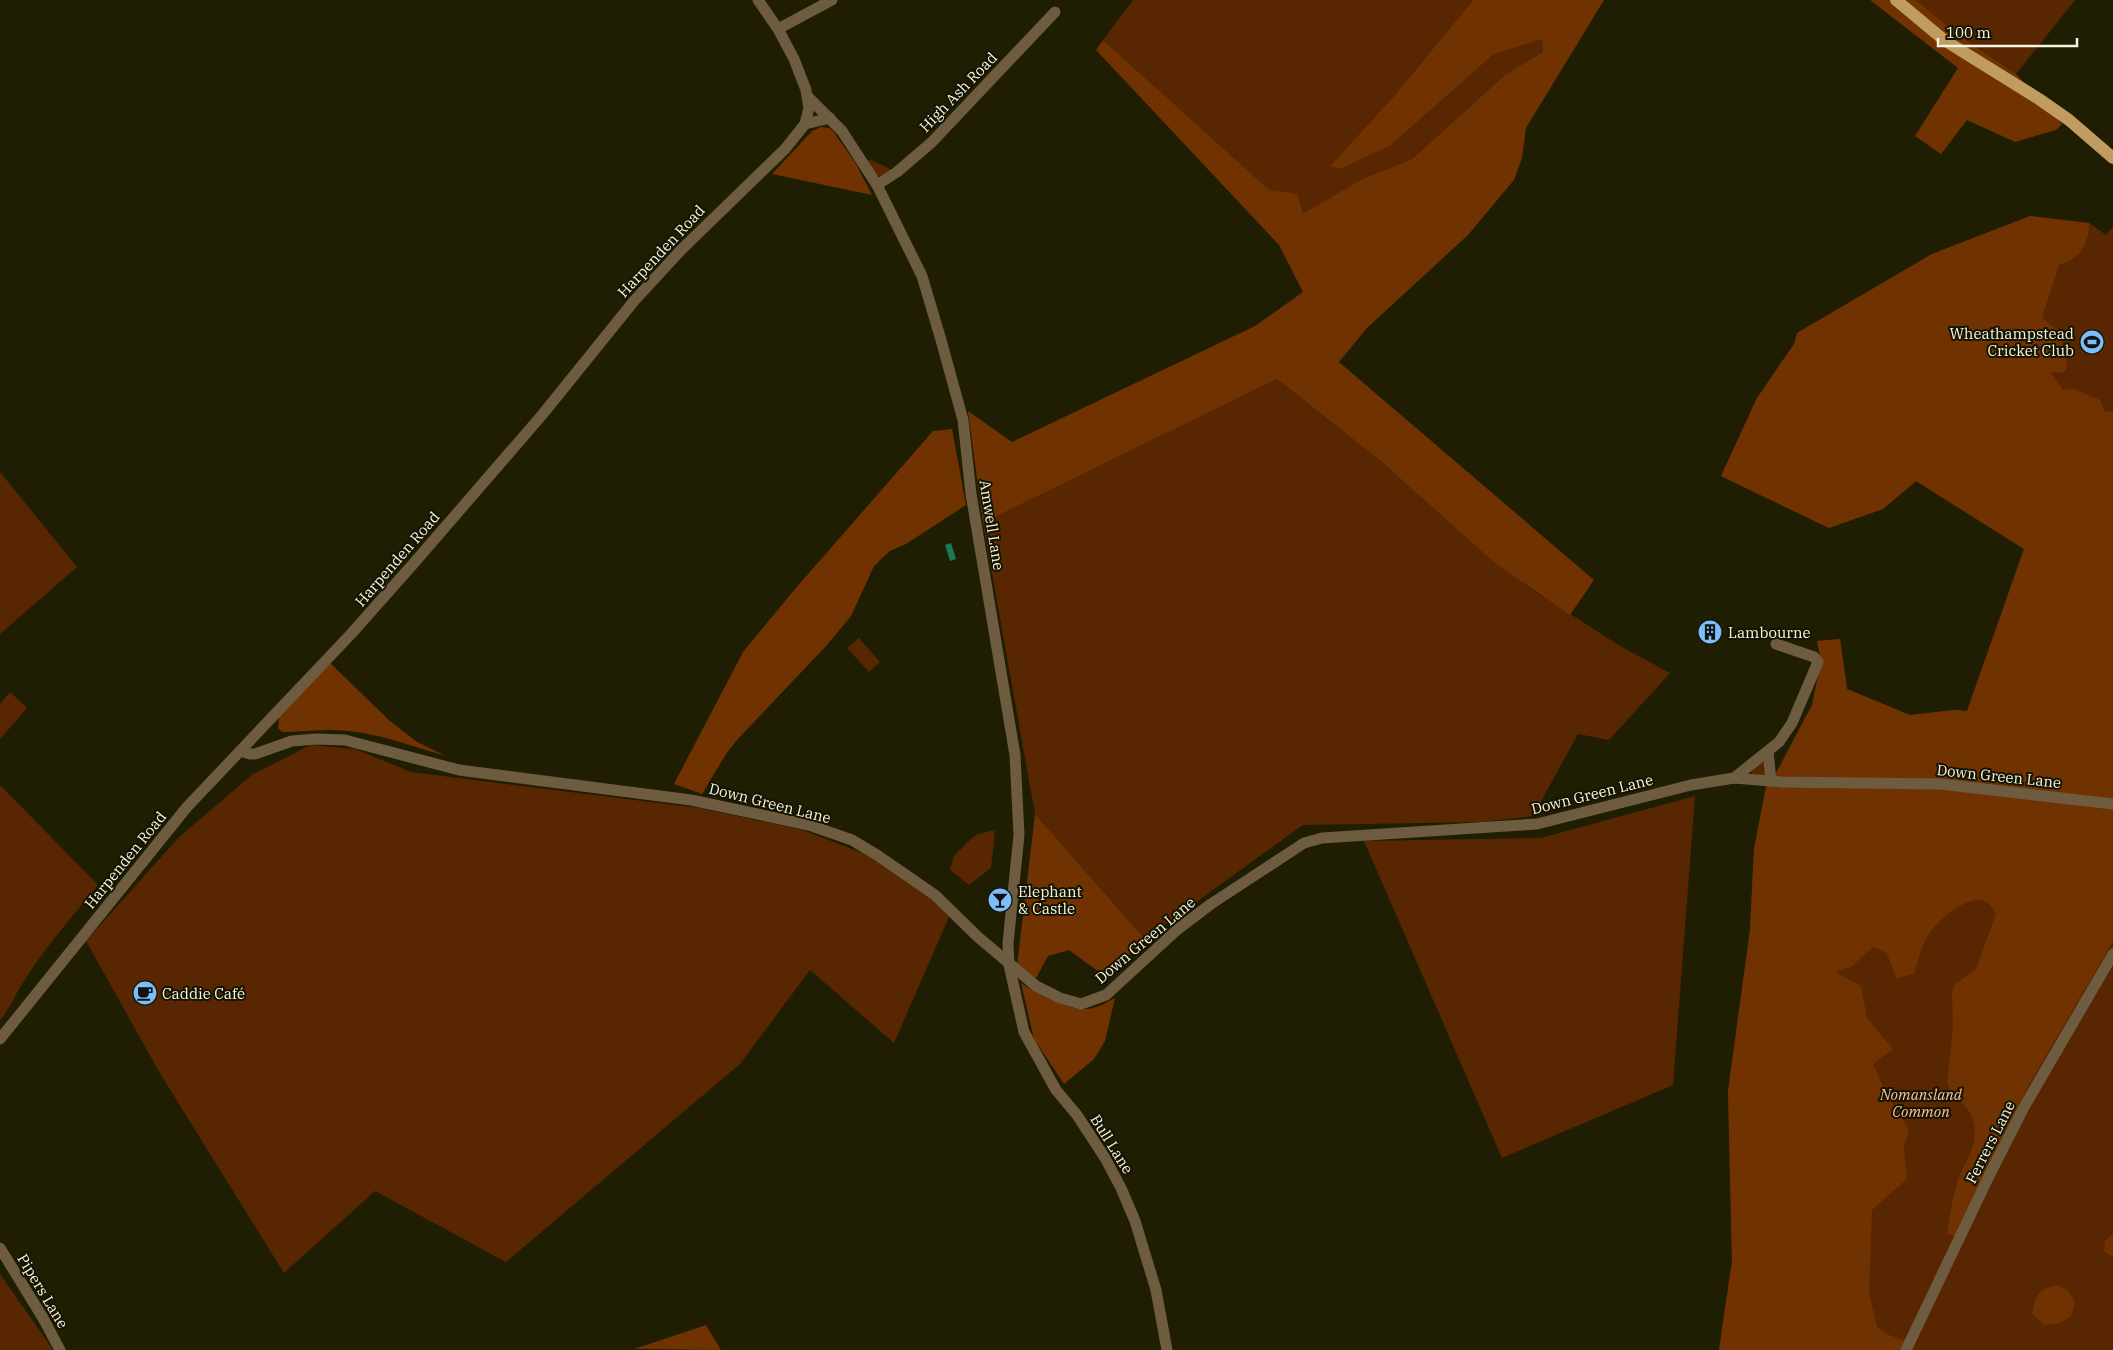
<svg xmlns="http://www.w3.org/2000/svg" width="2113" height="1350" viewBox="0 0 2113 1350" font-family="'IBM Plex Serif',serif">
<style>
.green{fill:#582701}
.forest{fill:#703200}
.water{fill:#197a56}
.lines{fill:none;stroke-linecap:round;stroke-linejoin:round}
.minor{stroke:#6e5c41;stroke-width:11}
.major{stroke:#c19c61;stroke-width:12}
.labels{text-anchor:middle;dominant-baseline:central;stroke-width:4;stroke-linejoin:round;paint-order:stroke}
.street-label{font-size:15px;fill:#f5f5e4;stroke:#161400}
.poi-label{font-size:15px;fill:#f5f5e4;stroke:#161400;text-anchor:start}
.park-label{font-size:15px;font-style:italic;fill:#fbc1a0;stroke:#161400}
</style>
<rect width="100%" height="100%" fill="#1f1e03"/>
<g class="green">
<path d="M1133,0h340l-79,96 -63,69 9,4 50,-23 103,-91 49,-16 1,13 -37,22 -94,85 -52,21 -57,35 -5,-21 -29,-3 -166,-151z"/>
<path d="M1916,0h159l-59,74 -59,-40z"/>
<path d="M871,160l21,10 -9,6h-6l-12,-15z"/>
<path d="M2030,216l59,7 17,12 7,-9v1124h-394l13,-89 -4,-170 22,-161 4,-81 12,-62 8,-10 38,-72 9,-44 -4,-20 23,-2 7,50 63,26 44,-5 13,1 57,-162 -108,-68 -33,28 -54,19 -108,-52 36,-78 37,-54 3,-11 135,-79z"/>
<path d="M1277,379l105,83 151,128 87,56 50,27 -61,67 -31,-6 -45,82 -50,6 -180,3 -158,114 -110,-125 -52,-291z"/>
<path d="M0,472l77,95 -77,67z"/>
<path d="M859,638l21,24 -11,10 -22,-24z"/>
<path d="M10,692l17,16 -27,31v-35z"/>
<path d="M311,745l44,4 56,23 288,36 104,22 77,30 51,36 18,21 -55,126 -84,-73 -70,94 -234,198 -131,-71 -91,82 -123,-198 -75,-134 93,-104 74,-63z"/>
<path d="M1765,757l2,20h-14l-2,-8z"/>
<path d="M0,785l98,100c-25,31 -53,62 -74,96 -9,13 -13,27 -24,39z"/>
<path d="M1695,796l-22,289 -171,73 -138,-317 177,-3z"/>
<path d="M995,830l-4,38 -22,17 -19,-15 4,-14 18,-18 6,-4z"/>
<path d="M0,1274l51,73 1,3h-52z"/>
</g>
<g class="forest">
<path d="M1473,0h131l-78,128 -4,30 -8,22 -46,55 -101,93 -28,34 255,218 -24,35 -75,-52 -113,-101 -105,-83 -294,144 -15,-112 44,31 243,-116 48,-34 -24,-47 -183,-195 7,-10 166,150 29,4 5,20 57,-34 52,-21 94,-85 37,-22 -1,-13 -49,16 -103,91 -50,23 -10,-3 64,-70z"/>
<path d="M1870,0h46l41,34 59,40 46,50 -6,6 -41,12 -48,-22 -26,34 -26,-18 43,-68z"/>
<path d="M821,127l8,1 4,3 23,33 16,31 -100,-21 40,-43z"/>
<path d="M2030,216l59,7c0,21 -9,36 -30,42l-17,53 18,14 7,36 -4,5 -13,-1 13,18 11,-1 26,11 4,11 9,1v389l-339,-24 38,-72 9,-44 -4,-20 23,-2 7,50 63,26 44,-5 13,1 57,-162 -108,-68 -33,28 -54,19 -108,-52 36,-78 37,-54 3,-11 135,-79z"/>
<path d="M952,429l14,76 -60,39 -16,7 -16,15 -23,50 -24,29 -90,95 -11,14 -24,40 -28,-10 69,-132 52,-63 138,-158z"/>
<path d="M330,663l60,58 27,21 29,14c-32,-9 -65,-22 -98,-25 -22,-3 -44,1 -66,1l-4,-4 1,-11z"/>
<path d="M1772,784l138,2 203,23v132l-86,147 -32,64 -39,85 -9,-4c3,-16 5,-33 10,-50 7,-23 25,-39 15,-66 -5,-14 -22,-21 -25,-35l6,-54 -1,-36 3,-8 21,-15 20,-55c-3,-6 -7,-11 -13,-13 -16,-6 -46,20 -54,33 -8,13 -11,26 -15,40l-18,4 -9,-25 -14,-6 -22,20 -16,5 26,14 6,32 26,31 -20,15 12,27 24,39 -5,16 3,33 -35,31 -3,82 8,35 12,8 16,6 -5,9h-181l13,-89 -4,-170 22,-161 4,-81 12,-62z"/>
<path d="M1035,814l110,125 -39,38 -37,-27 -21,6 -14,26 -17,-16z"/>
<path d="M1021,983c16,10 45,27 65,26 10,0 19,-6 29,-11l-10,43 -11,18 -30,25 -30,-45z"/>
<path d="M2113,1234v23l-9,-6 1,-10z"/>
<path d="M2056,1285l12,5 7,12 -4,14 -11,7 -15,2 -13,-11c3,-18 5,-24 24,-29z"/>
<path d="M706,1325l15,25 -87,-1z"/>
</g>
<path class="water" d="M951,543l5,16 -6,2 -5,-16z"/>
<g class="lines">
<g class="minor">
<path d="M778,29l54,-29"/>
<path d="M809,98l33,33 35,54 45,91 19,64 22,80 8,74 44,261 4,80 -11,108 1,22 15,67 32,58 21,25 28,43 16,30 14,33 21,69 11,60"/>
<path d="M805,124l25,-6"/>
<path d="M877,185l20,-13 35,-30 123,-130"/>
<path d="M240,751l10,3h5l37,-13 24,-2 29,1 114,30 232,30 118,25 43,15 25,15 58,40 43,42 58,49 24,12 21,6 25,-9 72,-66 33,-25 93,-61 18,-5 215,-14 154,-39 43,-7 48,4 158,2 173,20"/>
<path d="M1768,751l3,30"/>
<path d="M1734,778l45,-36 13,-19 26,-61 -4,-5 -38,-13"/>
<path d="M0,1039l187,-232 164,-173 63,-71 128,-148 92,-114 47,-51 104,-101 20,-25 4,-16 -3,-18 -12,-31 -16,-30 -20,-29"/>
<path d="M0,1248l43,70 17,32"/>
<path d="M1906,1350l83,-174 35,-69 89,-153"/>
</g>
<path class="major" d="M1896,0l48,40 95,59 30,21 44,38"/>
</g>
<defs>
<symbol id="stadium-disc" viewBox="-11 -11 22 22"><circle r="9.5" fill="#7bbef9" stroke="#161400"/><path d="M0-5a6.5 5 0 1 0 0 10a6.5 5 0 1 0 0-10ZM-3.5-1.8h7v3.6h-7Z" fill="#111"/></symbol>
<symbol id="building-disc" viewBox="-11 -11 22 22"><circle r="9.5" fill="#7bbef9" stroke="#161400"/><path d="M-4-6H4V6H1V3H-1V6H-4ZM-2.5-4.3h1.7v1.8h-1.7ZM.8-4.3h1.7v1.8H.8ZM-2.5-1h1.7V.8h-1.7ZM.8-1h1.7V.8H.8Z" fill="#111"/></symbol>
<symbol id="bar-disc" viewBox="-11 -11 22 22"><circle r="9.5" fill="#7bbef9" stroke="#161400"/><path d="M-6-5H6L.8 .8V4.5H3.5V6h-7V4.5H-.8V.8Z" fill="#111"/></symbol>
<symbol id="cafe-disc" viewBox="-11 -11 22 22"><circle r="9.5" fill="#7bbef9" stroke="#161400"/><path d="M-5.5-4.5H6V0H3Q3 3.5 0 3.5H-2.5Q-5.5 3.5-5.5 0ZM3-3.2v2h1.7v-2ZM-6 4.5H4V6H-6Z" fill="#111"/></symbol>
</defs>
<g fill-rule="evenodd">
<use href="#stadium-disc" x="2078" y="328" width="28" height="28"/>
<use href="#building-disc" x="1696" y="618" width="28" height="28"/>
<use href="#bar-disc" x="986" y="886" width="28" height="28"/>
<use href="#cafe-disc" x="131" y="979" width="28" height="28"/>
</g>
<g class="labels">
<g class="street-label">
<text transform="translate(958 92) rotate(-46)">High Ash Road</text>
<text transform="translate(661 251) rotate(-47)">Harpenden Road</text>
<text transform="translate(992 525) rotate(81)">Amwell Lane</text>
<text transform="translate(397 559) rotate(-49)">Harpenden Road</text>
<text transform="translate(1999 776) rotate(6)">Down Green Lane</text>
<text transform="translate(1592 794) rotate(-14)">Down Green Lane</text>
<text transform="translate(770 803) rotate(14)">Down Green Lane</text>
<text transform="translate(125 860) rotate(-51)">Harpenden Road</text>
<text transform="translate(1145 940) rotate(-40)">Down Green Lane</text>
<text transform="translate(1990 1142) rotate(-63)">Ferrers Lane</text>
<text transform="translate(1112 1144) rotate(58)">Bull Lane</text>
<text transform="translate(43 1291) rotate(59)">Pipers Lane</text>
</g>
<g class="poi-label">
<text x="2074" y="333" text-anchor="end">Wheathampstead<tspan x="2074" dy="17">Cricket Club</tspan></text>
<text x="1728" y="632">Lambourne</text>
<text x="1018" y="891">Elephant<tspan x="1018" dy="17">&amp; Castle</tspan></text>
<text x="162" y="993">Caddie Café</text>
</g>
<g class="park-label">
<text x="1921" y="1094">Nomansland<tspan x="1921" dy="17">Common</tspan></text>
</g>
</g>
<path d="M1938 38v8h139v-8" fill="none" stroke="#f5f5e4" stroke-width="2.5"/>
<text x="1946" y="38" font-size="15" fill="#f5f5e4" stroke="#161400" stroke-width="4" paint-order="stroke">100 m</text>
</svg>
